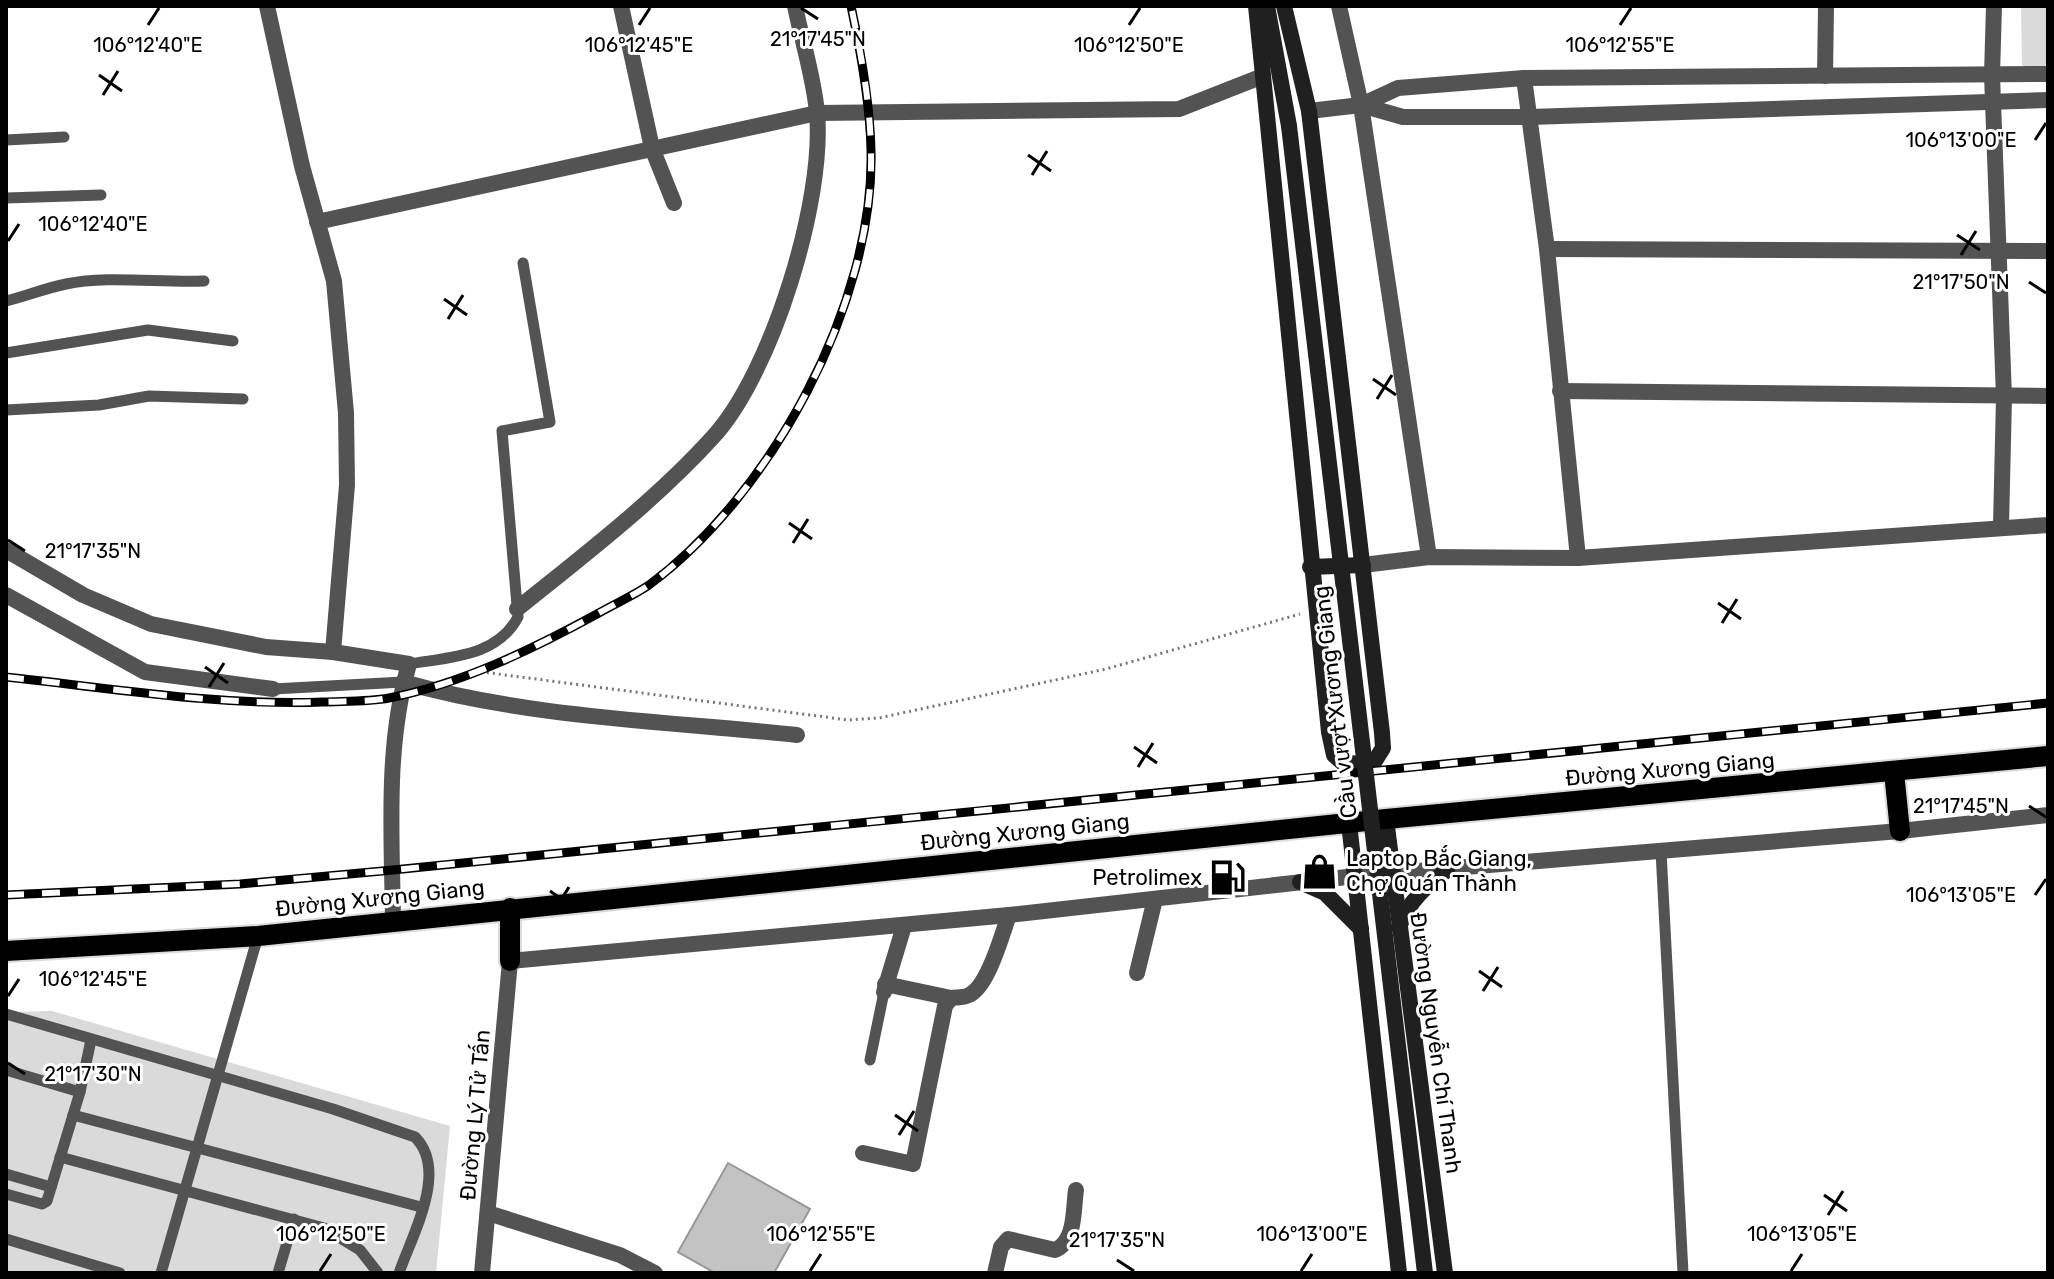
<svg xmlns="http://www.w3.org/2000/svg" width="2054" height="1279" viewBox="0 0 2054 1279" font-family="Rubik,sans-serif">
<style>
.green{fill:#dadada}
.building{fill:#c3c3c3;stroke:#979797;stroke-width:2}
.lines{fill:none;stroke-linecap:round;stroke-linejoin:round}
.primary-casing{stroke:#dbdbdb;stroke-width:24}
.path{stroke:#757575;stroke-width:3;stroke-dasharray:2 4;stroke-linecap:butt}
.lane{stroke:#535353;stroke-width:11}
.street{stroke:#535353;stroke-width:16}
.secondary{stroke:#202020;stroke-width:16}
.primary{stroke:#000;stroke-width:20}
.rail-casing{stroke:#000;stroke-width:9}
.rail{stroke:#fff;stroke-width:6;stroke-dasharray:18;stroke-linecap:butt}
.secondary-bridge{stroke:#202020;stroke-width:16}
.ticks{fill:none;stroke:#000;stroke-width:3}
.labels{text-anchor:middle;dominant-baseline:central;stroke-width:6;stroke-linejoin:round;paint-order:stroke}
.street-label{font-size:22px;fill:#000;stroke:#fff}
.poi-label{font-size:22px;fill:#000;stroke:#fff;text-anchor:start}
.ticks-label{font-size:20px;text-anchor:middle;fill:#000;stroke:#fff;stroke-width:6;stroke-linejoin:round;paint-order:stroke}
</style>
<rect width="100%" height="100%" fill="#fff"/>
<g class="green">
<path d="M2021,6h27v73h-13l-13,-14z"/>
<path d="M52,1011l398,115 -14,147h-430v-261z"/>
</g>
<path class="building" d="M728,1163l82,46 -36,64h-59l-37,-21z"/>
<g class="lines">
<defs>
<g id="primary">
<path d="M1894,772l6,59"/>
<path d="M510,908v53"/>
<path d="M6,951l252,-15 1128,-117 662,-63"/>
</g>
</defs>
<use href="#primary" class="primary-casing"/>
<path class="path" d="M475,671l373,49 31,-2 227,-49 194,-55"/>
<g class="lane">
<path d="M6,140l58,-3"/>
<path d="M6,198l95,-3"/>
<path d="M6,301c20,-5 40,-13 60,-17 41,-9 94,-1 138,-3"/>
<path d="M6,353l142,-23 85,11"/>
<path d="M6,410l93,-5 50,-9 94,3"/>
<path d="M409,664c41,-7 88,-7 109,-47l-16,-186 48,-9 -27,-159"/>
<path d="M273,689l130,-7"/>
<path d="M1661,851l22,422"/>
<path d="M6,1014l327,95 82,28c34,34 -3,98 -16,136"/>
<path d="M870,1060l14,-68"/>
<path d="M6,1070l74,22"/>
<path d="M73,1115l348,92"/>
<path d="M60,1157l264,71 36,22 18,23"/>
<path d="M6,1174l45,13"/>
<path d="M6,1194l36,10 5,-3 33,-109 11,-52"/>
<path d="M6,1239l114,34"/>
<path d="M161,1273l97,-337"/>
<path d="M278,1273l16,-54"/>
</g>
<g class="street">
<path d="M267,6l35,160 32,115 12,132 1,72 -14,167"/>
<path d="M621,6l31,142 22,55"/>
<path d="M1339,6l22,99 68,452"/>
<path d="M1994,6l-2,69 12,322 -3,129"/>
<path d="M1825,76l1,-70"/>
<path d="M1524,78l23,171 31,309"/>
<path d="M1361,105l42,12h127l518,-17"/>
<path d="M1309,111l52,-6 37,-17 126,-10 524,-4"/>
<path d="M317,222l500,-109 362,-4 84,-33"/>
<path d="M1547,249l501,2"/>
<path d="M1560,391l488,5"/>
<path d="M6,550l77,45 68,29 115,23 67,5 76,12c-24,83 -17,172 -16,257"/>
<path d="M1363,565l66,-8 149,1 470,-33"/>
<path d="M6,595l139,77 128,17"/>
<path d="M517,609c67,-54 138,-108 196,-172 59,-64 112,-238 104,-324 -3,-35 -15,-72 -22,-107"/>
<path d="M403,682c127,36 263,39 394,53"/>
<path d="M1137,973l18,-74"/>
<path d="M885,984l66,14"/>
<path d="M884,992l20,-66"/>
<path d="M863,1153l50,11 32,-158 6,-8c5,-1 13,0 18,-3 19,-8 33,-61 40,-80"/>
<path d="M488,1213l132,42 35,18"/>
<path d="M482,1273l28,-312 499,-46 347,-39 544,-45 148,-16"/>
<path d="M995,1273l6,-26 7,-8 47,11c21,-9 18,-40 21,-60"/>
</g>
<g class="secondary">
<path d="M1256,6l73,726 5,23 9,8 30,1 10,-16 -1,-15 -73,-622 -25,-105"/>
<path d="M1267,6l22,120"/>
<path d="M1310,567l53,-2"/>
<path d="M1386,819l59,454"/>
<path d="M1349,823l50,450"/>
<path d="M1300,882l25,11 36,36"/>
<path d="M1399,927c10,-26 26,-40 48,-57"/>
</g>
<use href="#primary" class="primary"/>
<defs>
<g id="rail">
<path d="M6,677c105,11 211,29 317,25 21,-1 45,0 66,-4 72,-14 144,-49 208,-84 17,-10 36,-18 52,-29 122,-90 226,-282 222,-435 -1,-48 -10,-97 -20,-144"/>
<path d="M6,895l234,-11 153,-14 1655,-167"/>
</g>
</defs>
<use href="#rail" class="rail-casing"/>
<use href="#rail" class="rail"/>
<path class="secondary-bridge" d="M1289,126l136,1147"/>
</g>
<path class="ticks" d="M801,8l17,11M148,25l11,-17M639,25l11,-17M1129,25l11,-17M1620,25l11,-17M99,75l23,16M103,95l15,-24M2035,140l11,-17M1028,155l23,16M1032,175l15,-24M1957,235l23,15M8,241l11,-17M1961,255l15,-24M2029,282l17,11M444,299l23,16M448,319l15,-24M1373,379l23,16M1377,399l15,-24M789,523l23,16M8,540l17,11M793,543l15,-24M1718,603l23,16M1722,623l15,-24M205,667l23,16M209,687l15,-24M1134,747l23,16M1138,767l15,-24M2029,806l17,11M550,891l23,16M2035,895l11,-16M554,911l15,-24M1479,971l23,16M1483,991l15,-24M8,996l11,-17M8,1063l17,11M895,1115l23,16M899,1135l15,-24M1824,1195l23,16M1828,1215l15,-24M1117,1260l17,11M320,1271l11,-17M810,1271l11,-17M1301,1271l11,-17M1791,1271l11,-17"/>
<defs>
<symbol id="shop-bare" viewBox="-9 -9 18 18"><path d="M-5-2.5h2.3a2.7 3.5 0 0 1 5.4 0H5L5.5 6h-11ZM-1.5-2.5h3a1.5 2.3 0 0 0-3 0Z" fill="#000" stroke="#fff" stroke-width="2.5" paint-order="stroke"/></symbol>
<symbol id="fuel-bare" viewBox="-9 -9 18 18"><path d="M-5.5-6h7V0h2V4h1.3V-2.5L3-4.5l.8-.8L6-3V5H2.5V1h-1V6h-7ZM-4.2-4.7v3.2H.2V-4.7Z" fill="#000" stroke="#fff" stroke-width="2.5" paint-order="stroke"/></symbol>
</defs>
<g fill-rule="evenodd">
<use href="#shop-bare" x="1294" y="846" width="51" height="51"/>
<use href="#fuel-bare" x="1202" y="852" width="51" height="51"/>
</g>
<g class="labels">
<g class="street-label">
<text transform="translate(1335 702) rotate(-97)">Cầu vượt Xương Giang</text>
<text transform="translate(1670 769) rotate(-5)">Đường Xương Giang</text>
<text transform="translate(1025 832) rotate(-6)">Đường Xương Giang</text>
<text transform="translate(380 898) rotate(-6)">Đường Xương Giang</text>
<text transform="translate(1436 1043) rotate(82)">Đường Nguyễn Chí Thanh</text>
<text transform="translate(475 1115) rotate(-85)">Đường Lý Tử Tấn</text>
</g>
<g class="poi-label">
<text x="1346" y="858">Laptop Bắc Giang,<tspan x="1346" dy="25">Chợ Quán Thành</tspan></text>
<text x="1202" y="877" text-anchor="end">Petrolimex</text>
</g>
</g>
<g class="ticks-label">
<text x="818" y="46">21°17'45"N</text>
<text x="148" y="52">106°12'40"E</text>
<text x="639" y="52">106°12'45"E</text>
<text x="1129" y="52">106°12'50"E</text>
<text x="1620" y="52">106°12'55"E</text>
<text x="1961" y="147">106°13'00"E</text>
<text x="93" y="231">106°12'40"E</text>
<text x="1961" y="289">21°17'50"N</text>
<text x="93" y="558">21°17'35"N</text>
<text x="1961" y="813">21°17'45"N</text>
<text x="1961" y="902">106°13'05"E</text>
<text x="93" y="986">106°12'45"E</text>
<text x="93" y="1081">21°17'30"N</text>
<text x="331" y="1241">106°12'50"E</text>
<text x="821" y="1241">106°12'55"E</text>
<text x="1312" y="1241">106°13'00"E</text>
<text x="1802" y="1241">106°13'05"E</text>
<text x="1117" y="1247">21°17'35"N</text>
</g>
<rect width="2054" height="1279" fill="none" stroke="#000000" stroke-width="16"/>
</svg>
